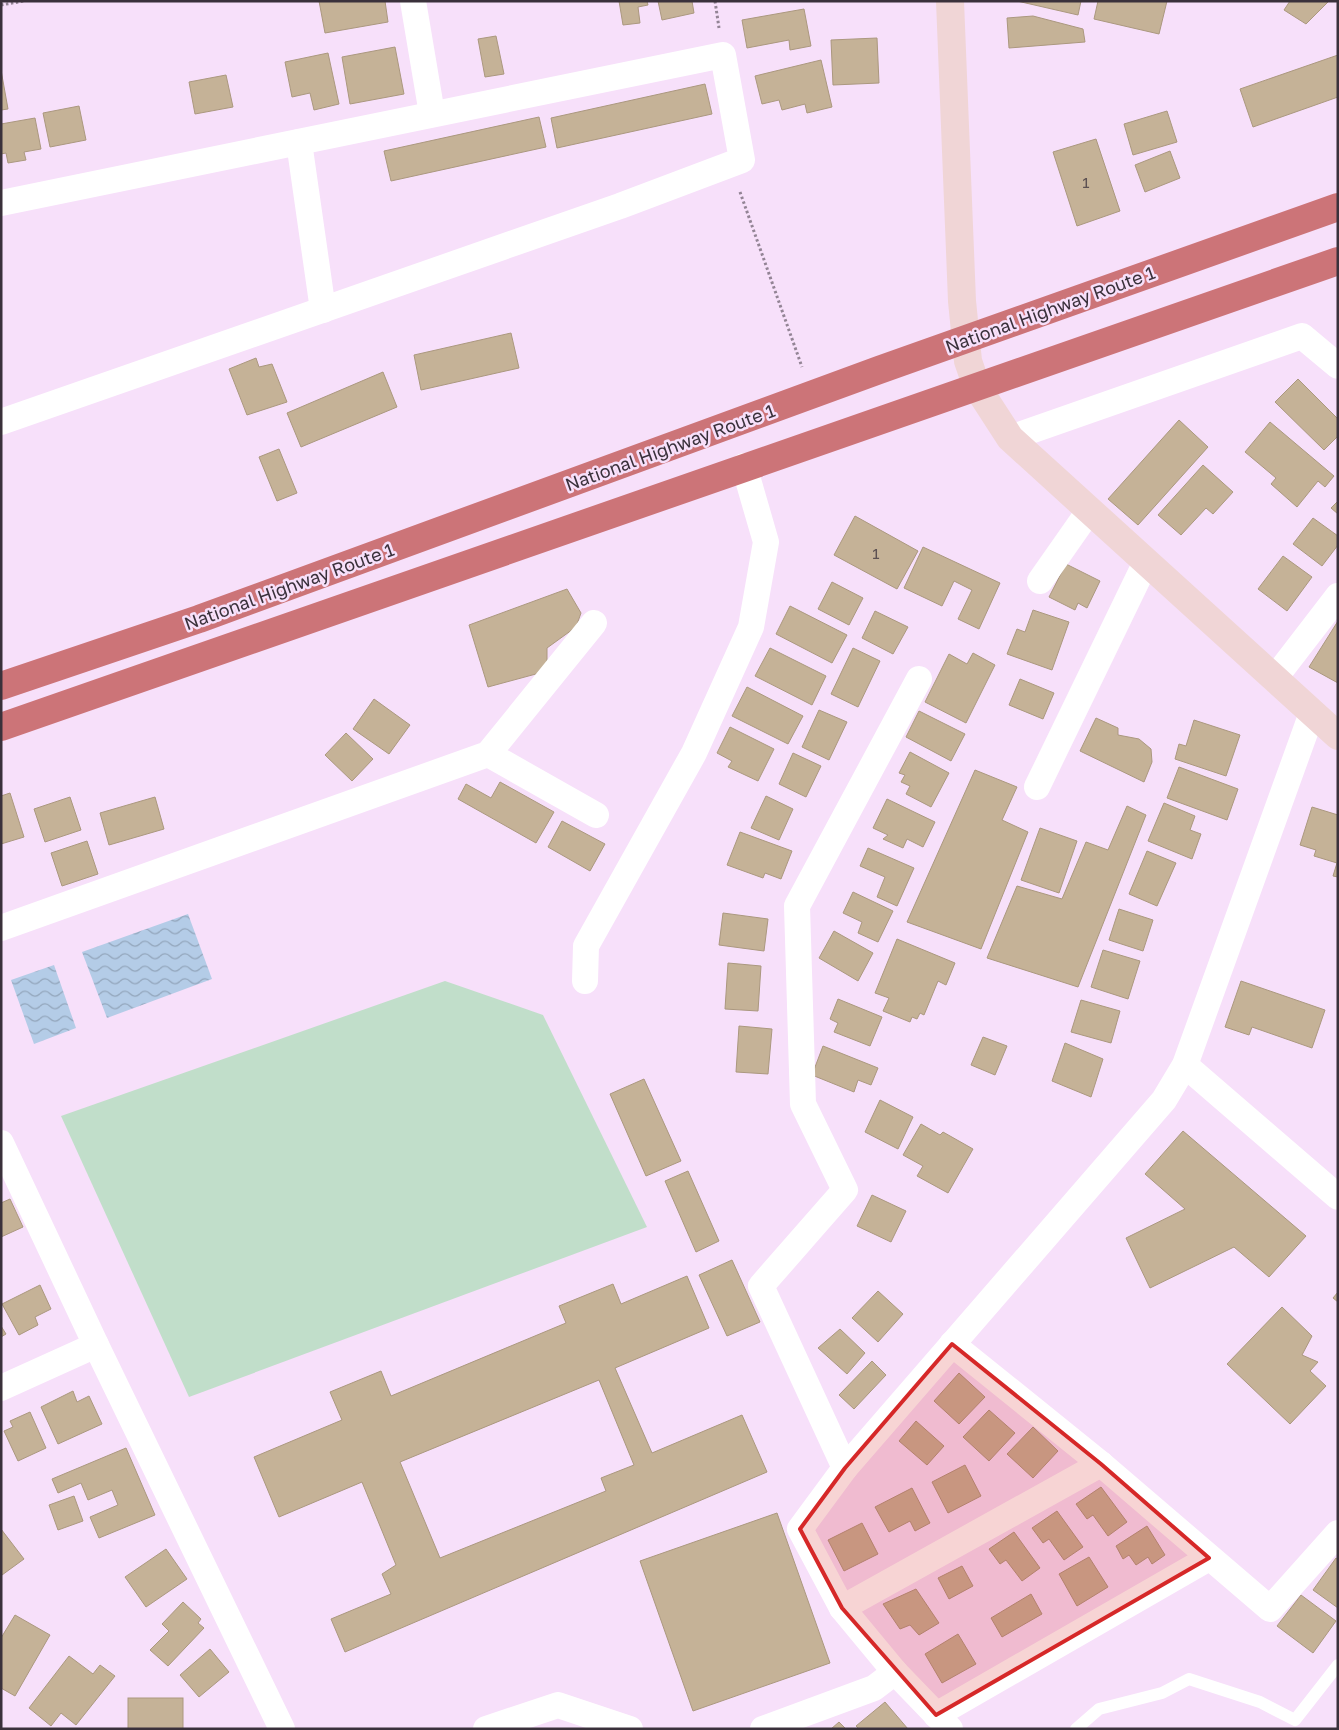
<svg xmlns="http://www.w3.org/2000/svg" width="1339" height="1730" viewBox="0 0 1339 1730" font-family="'Golos Text',sans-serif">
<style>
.grass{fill:#c1deca}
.water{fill:url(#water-waves)}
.building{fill:#c5b297;stroke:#ab987f;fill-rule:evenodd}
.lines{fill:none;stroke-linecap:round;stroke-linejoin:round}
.path{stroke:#938495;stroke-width:3;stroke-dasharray:2.5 2.5;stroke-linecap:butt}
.lane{stroke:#fff;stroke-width:12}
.street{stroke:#fff;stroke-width:26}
.secondary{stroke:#f0d5d6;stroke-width:28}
.highway{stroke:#cc7478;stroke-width:28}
.marked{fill:#d62828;fill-opacity:0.2;stroke:#d62828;stroke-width:4;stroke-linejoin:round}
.labels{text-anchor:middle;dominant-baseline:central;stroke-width:5;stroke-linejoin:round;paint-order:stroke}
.number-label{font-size:15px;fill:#5d5152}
.street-label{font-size:18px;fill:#3a313b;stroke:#f7e0fa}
</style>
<defs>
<pattern id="water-waves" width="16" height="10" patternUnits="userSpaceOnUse" patternTransform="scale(1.25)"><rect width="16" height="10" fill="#b4cce7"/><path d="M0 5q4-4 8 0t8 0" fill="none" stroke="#93a6bc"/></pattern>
</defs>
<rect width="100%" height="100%" fill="#f7e0fa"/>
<path class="grass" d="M445,981l98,34 104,212 -458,170 -128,-281z"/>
<g class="water">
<path d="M188,914l24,65 -105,39 -25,-66z"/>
<path d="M54,965l22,63 -42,16 -23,-64z"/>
</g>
<g class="building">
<path d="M319,1h66l3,21 -63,11z"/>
<path d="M619,1h28l1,4 -10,2 2,16 -17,2z"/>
<path d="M658,1h34l2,12 -32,7z"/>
<path d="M1017,1h64l-3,14z"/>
<path d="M1098,1h69l-8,33 -65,-15z"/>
<path d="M1290,1h39l-23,23 -22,-14z"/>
<path d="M804,9l7,37 -21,4 -1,-10 -42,8 -5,-28z"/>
<path d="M1033,16l50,13 2,13 -76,6 -2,-30z"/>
<path d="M496,36l8,38 -19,3 -7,-38z"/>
<path d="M877,38l2,45 -46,2 -2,-45z"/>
<path d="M395,47l9,47 -54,10 -8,-47z"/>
<path d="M328,53l11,51 -25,6 -4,-17 -18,4 -7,-35z"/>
<path d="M1338,55v42l-85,30 -13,-38z"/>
<path d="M821,60l11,47 -25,6 -2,-9 -23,6 -3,-10 -17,4 -7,-28z"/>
<path d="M1,70l7,39 -7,1z"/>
<path d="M226,75l7,32 -38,7 -6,-32z"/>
<path d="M705,84l7,30 -155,34 -6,-30z"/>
<path d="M79,106l7,34 -36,7 -7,-34z"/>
<path d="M1167,111l10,31 -44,13 -9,-31z"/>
<path d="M539,117l7,30 -155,34 -7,-30z"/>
<path d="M35,118l6,31 -17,3 2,8 -18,3 -2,-10 -5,1v-30z"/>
<path d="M1096,139l24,72 -43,15 -24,-74z"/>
<path d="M1170,151l10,27 -35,14 -10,-27z"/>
<path d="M511,333l8,35 -98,22 -7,-35z"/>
<path d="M256,358l3,9 13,-3 15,38 -40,13 -18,-46z"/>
<path d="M383,372l14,35 -96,40 -14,-34z"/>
<path d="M1298,379l40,40v17l-14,14 -49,-48z"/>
<path d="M1179,420l29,27 -70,78 -30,-26z"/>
<path d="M1270,422l64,54 -9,11 -7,-6 -21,26 -26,-23 5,-6 -31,-26z"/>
<path d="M279,449l18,44 -20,8 -18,-44z"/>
<path d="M1203,465l30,27 -20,22 -7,-6 -25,27 -23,-20z"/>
<path d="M1338,501v13l-7,-6z"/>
<path d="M855,516l63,35 -21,38 -63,-34z"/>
<path d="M1313,518l25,18v9l-16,21 -29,-22z"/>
<path d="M923,547l77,36 -21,46 -21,-10 14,-29 -18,-9 -12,25 -38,-18z"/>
<path d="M1283,556l29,21 -25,34 -29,-22z"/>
<path d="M1066,564l34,17 -13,27 -9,-5 -3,7 -26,-13z"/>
<path d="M832,582l31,16 -14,27 -31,-16z"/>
<path d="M567,589l14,24 -5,14 -29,21v23l-59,16 -19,-62z"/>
<path d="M790,606l57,29 -15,28 -56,-29z"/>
<path d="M1033,610l36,12 -17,48 -45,-16 10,-25 8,3z"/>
<path d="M875,611l33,16 -15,27 -31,-16z"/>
<path d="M1338,621v62l-29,-16z"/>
<path d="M770,648l56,28 -14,29 -57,-29z"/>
<path d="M853,648l27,13 -22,46 -27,-13z"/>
<path d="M973,653l22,12 -29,58 -41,-21 24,-48 18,10z"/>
<path d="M1020,679l34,14 -11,26 -34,-14z"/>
<path d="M747,687l56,29 -15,28 -56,-28z"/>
<path d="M374,699l36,26 -21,29 -36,-25z"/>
<path d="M819,710l28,12 -18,38 -27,-13z"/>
<path d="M919,711l46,23 -14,27 -45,-24z"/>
<path d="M1096,718l22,10v7l21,4 12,10 1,13 -8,20 -64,-31z"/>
<path d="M1194,720l46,15 -14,41 -51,-17 4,-15 7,2z"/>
<path d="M730,727l44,22 -16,32 -30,-14 4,-6 -15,-8z"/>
<path d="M346,733l27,26 -21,22 -27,-26z"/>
<path d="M910,752l39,21 -18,34 -25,-13 4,-8 -9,-4 4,-7 -6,-2z"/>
<path d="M793,753l28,13 -15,31 -27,-13z"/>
<path d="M1179,767l59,22 -11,31 -60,-22z"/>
<path d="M975,770l42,17 -15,33 26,12 -47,117 -74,-27z"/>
<path d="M500,782l54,30 -18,31 -78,-44 8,-15 25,14z"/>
<path d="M10,793l14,44 -23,7v-48z"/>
<path d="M766,796l27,13 -14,31 -28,-12z"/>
<path d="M70,797l11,33 -36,12 -11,-33z"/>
<path d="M155,797l9,32 -55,16 -9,-32z"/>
<path d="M887,799l48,23 -12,25 -16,-8 -4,9 -20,-9 5,-4 -15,-7z"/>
<path d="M1164,803l31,13 -5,14 11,4 -9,25 -44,-18z"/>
<path d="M1127,806l19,9 -68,172 -91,-29 30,-72 45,13 24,-57 22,8z"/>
<path d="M1312,807l26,8v62l-5,-1 4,-13 -23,-7 2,-6 -16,-5z"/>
<path d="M562,821l43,23 -15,27 -42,-24z"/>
<path d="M1040,828l37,13 -18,52 -38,-13z"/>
<path d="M740,832l52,19 -11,28 -16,-6 -2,5 -36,-13z"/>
<path d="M87,841l11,33 -36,12 -11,-33z"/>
<path d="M868,848l46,20 -17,38 -20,-9 8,-20 -25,-11z"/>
<path d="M1147,851l29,12 -19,43 -28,-12z"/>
<path d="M853,892l40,19 -15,31 -20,-9 4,-11 -19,-9z"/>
<path d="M1119,909l34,11 -10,31 -34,-11z"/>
<path d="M723,913l45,6 -4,32 -45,-6z"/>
<path d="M834,931l39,22 -15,28 -39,-23z"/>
<path d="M897,939l58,24 -9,22 -8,-4 -14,34 -4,-2 -3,6 -5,-2 -2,5 -27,-11 6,-13 -14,-5z"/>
<path d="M1103,950l37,11 -12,38 -37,-12z"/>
<path d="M728,963l33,3 -3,45 -33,-2z"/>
<path d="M1241,981l84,29 -13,38 -60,-21 -3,8 -24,-8z"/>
<path d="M838,999l44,18 -12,29 -36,-14 4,-9 -8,-4z"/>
<path d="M1081,1000l39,11 -9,32 -40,-11z"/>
<path d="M739,1026l33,3 -4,45 -32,-2z"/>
<path d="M983,1037l24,9 -12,29 -24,-10z"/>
<path d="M1065,1043l38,16 -12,38 -39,-16z"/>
<path d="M823,1046l55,22 -7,17 -13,-5 -4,12 -42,-17z"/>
<path d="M644,1079l37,82 -35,15 -36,-82z"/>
<path d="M880,1100l33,17 -15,32 -33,-17z"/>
<path d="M921,1124l19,11 3,-3 30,17 -25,44 -31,-17 6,-10 -20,-11z"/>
<path d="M1183,1131l123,105 -37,41 -35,-30 -84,41 -24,-50 59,-29 -40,-35z"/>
<path d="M688,1171l31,70 -23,11 -31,-71z"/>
<path d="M872,1195l34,16 -15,31 -34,-16z"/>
<path d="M10,1199l13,28 -22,10v-34z"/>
<path d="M732,1260l28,62 -33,14 -28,-61z"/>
<path d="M687,1276l22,52 -94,40 37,85 90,-38 25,57 -422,180 -14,-33 60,-25 -9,-20 14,-9 -34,-83 -83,35 -25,-60 88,-37 -12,-28 51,-21 10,25 175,-73 -7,-17 54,-22 8,20zM599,1380l35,85 -33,13 5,13 -166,67 -40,-96z"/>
<path d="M40,1285l11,24 -16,8 3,8 -19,10 -17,-31z"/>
<path d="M878,1291l25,23 -25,28 -26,-24z"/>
<path d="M1338,1292v10l-5,-4z"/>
<path d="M1282,1307l30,29 -10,19 16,7 -8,9 16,15 -36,38 -63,-60z"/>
<path d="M1,1326l5,8 -5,3z"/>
<path d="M840,1329l25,24 -18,21 -29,-26z"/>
<path d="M872,1361l14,14 -32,34 -15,-14z"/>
<path d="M959,1373l26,24 -26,27 -25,-23z"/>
<path d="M73,1391l4,11 12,-6 13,28 -44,20 -17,-37z"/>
<path d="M989,1410l26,23 -26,28 -26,-24z"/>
<path d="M30,1412l16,36 -28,13 -14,-30 9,-4 -3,-6z"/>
<path d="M916,1421l28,25 -17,19 -28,-24z"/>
<path d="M1033,1427l25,24 -25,27 -26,-24z"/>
<path d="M126,1448l29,67 -56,23 -9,-21 28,-12 -6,-15 -24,10 -7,-17 -23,10 -6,-14z"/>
<path d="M965,1465l16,31 -33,17 -16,-31z"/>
<path d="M1101,1487l26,35 -19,14 -15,-21 -6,4 -11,-15z"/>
<path d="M912,1488l18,35 -15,8 -5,-10 -21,11 -14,-25z"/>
<path d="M74,1496l9,25 -25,9 -9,-25z"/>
<path d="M1057,1511l26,36 -19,13 -15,-21 -6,4 -11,-15z"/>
<path d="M777,1513l53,150 -137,48 -53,-150z"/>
<path d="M862,1523l16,31 -34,17 -16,-31z"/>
<path d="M1147,1526l18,29 -13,9 -4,-7 -12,8 -7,-10 -6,4 -7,-13z"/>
<path d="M1,1529l23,30 -22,16 -1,-2z"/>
<path d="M1014,1532l26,36 -18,13 -16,-21 -6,4 -11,-15z"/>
<path d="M166,1549l21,30 -41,28 -21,-30z"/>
<path d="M1089,1557l19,30 -31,19 -18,-32z"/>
<path d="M1336,1558l2,1v49l-25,-18z"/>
<path d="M962,1566l11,20 -24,13 -11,-21z"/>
<path d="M916,1589l23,34 -20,12 -9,-10 -10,4 -17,-25z"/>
<path d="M1031,1594l11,20 -40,23 -11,-19z"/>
<path d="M1301,1595l35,26 -23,32 -36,-27z"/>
<path d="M183,1602l18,17 -3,4 6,5 -36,38 -18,-16 19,-19 -7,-7z"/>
<path d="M15,1615l35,20 -35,61 -14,-8v-50z"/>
<path d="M958,1634l18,30 -34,19 -17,-29z"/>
<path d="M210,1649l19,23 -30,25 -19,-22z"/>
<path d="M69,1656l24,18 7,-9 15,11 -39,49 -15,-12 -10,13 -22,-18z"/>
<rect x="128" y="1698" width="55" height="31"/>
<path d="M885,1702l23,27h-49l-3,-3z"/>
<path d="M839,1722l7,7h-15z"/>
</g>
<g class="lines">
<g class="path">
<path d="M715,1l4,27"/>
<path d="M1,5l23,-4"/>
<path d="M740,192l62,175"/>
</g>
<path class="lane" d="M1076,1729l23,-20 63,-16 27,-14 71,23 35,18 43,-55"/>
<g class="street">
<path d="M413,1l19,113"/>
<path d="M299,142l24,168"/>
<path d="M1,203l722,-148 19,105 -122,46 -619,216"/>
<path d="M1010,438l292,-102 36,30"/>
<path d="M1040,581l49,-70"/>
<path d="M1274,679l64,-83"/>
<path d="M488,754l108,61"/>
<path d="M1037,787l109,-225"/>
<path d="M1,928l487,-174 106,-131"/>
<path d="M585,981l1,-35 108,-193 57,-126 15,-85 -22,-76"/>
<path d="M1185,1065l153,132"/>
<path d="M1,1143l95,202 186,384"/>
<path d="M952,1344l149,120 169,145 68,-76"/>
<path d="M1,1388l95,-43"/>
<path d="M845,1468l-84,-182 84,-96 -42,-86 -6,-198 122,-227"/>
<path d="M842,1608l259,-144"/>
<path d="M936,1715l273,-157"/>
<path d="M486,1729l72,-24 72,24"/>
<path d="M763,1729l111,-41 21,-16"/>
<path d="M950,1729l-55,-57 -53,-64 -42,-79 45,-61 319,-368 21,-35 127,-352"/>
</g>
<path class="secondary" d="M950,1l12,300 6,60 9,26 33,51 328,298"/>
<g class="highway">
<path d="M1,686l198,-67 680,-249 459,-163"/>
<path d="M1,727l1337,-466"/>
</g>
</g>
<path class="marked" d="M952,1344l149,120 108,94 -273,157 -94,-107 -42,-79 45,-61z"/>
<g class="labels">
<g class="number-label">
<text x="1086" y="182">1</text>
<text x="876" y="553">1</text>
</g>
<g class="street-label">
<text transform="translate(1050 309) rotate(-20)">National Highway Route 1</text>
<text transform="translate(670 447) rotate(-20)">National Highway Route 1</text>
<text transform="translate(289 586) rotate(-20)">National Highway Route 1</text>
</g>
</g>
<rect width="1339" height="1730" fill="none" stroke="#3a313b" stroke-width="5"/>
</svg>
